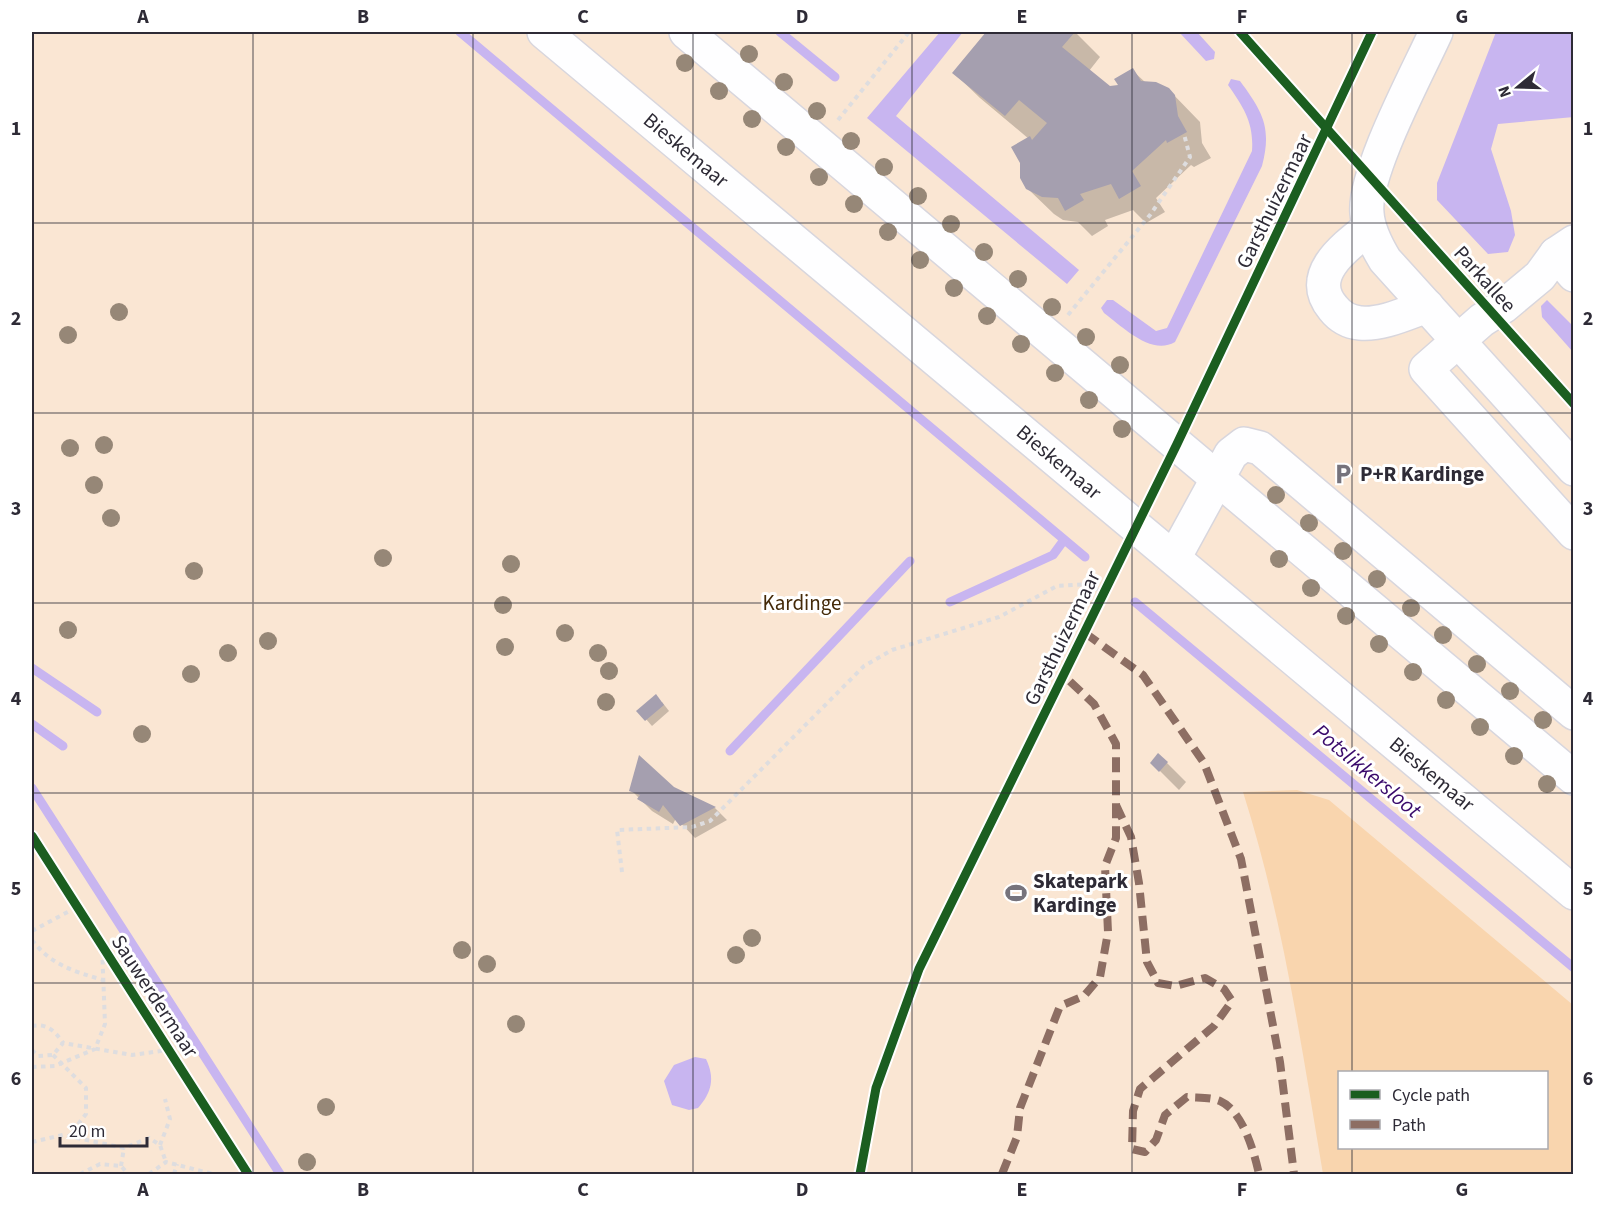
<svg xmlns="http://www.w3.org/2000/svg" width="1605" height="1206" viewBox="0 0 1605 1206" font-family="'Source Sans 3',sans-serif">
<style>
.green{fill:#fae6d3;fill-rule:evenodd}
.forest{fill:#f9d5ae;fill-rule:evenodd}
.water{fill:#c8b5f0}
.shadow{fill:#0003}
.lines{fill:none;stroke-linecap:round;stroke-linejoin:round}
.stream{stroke:#c8b5f0;stroke-width:9}
.building{fill:#a59faf}
.minor-casing{stroke:#d8d6dd;stroke-width:36}
.path{stroke:#dedddf;stroke-width:4;stroke-dasharray:4.5 4.5;stroke-linecap:butt}
.minor{stroke:#fefeff;stroke-width:33}
.quiet{stroke:#8d6e63;stroke-width:8;stroke-dasharray:15 8;stroke-linecap:butt}
.cycleway-casing{stroke:#fff;stroke-width:13}
.cycleway{stroke:#1b5e20;stroke-width:9}
.tree{fill:#968777}
.grid{fill:none;stroke:#2e2b36;stroke-width:1.5;stroke-opacity:0.55}
.labels{text-anchor:middle;dominant-baseline:central;stroke-width:6;stroke-linejoin:round;paint-order:stroke}
.street-label{font-size:21px;fill:#2e2b36;stroke:#fff}
.poi-label{font-size:21px;font-weight:bold;fill:#2e2b36;stroke:#fff;text-anchor:start}
.park-label{font-size:21px;fill:#442a09;stroke:#fff}
.water-label{font-size:22px;font-style:italic;fill:#390a6b;stroke:#fff}
.neatline{fill:none;stroke:#2e2b36;stroke-width:2}
.grid-label{font-size:20px;text-anchor:middle;font-weight:bold;fill:#2e2b36}
</style>
<rect width="100%" height="100%" fill="#fbf9fd"/>
<path class="green" d="M32,32h1541v1142h-1541zM1340,1072h206v76h-206z"/>
<path class="forest" d="M1297,790l32,10 244,205v169h-250c-22,-130 -40,-256 -80,-382zM1340,1072h206v76h-206z"/>
<g class="water">
<path d="M940,32h23l-67,84 183,154 -12,14 -200,-166z"/>
<path d="M1179,32h18l18,20 -1,7 -8,2z"/>
<path d="M1496,32h77l1,85 -76,7 -7,25 20,62 4,24 -7,17 -20,2 -51,-54v-17z"/>
<path d="M1231,79l9,2c23,31 32,47 22,85l-87,176c-24,14 -52,-15 -71,-29l-3,-5 6,-8h6l43,31 11,-3 85,-177c2,-28 -8,-43 -24,-66z"/>
<path d="M1547,300l26,26v26l-31,-35 -1,-11z"/>
<path d="M695,1057l11,2c9,19 6,33 -8,49l-9,2 -17,-5 -8,-24 10,-16z"/>
</g>
<g class="shadow">
<path d="M988,32h87l25,25 -11,14 20,17 11,-2 12,-16 14,13 22,6 32,33 2,21 9,15 -17,9 -3,-2 -35,33 9,14 -19,11 -13,-13 -28,10 3,6 -16,10 -14,-14 -15,-2 -9,-6 -27,-26 2,-49 -49,-41 -26,-25z"/>
<path d="M662,702l7,9 -17,15 -13,-15z"/>
<path d="M1152,763h15l19,19 -7,8z"/>
<path d="M673,789l42,19 12,12 -32,18 -19,-20 -3,6 -21,-13 -21,-21z"/>
</g>
<g class="lines">
<g class="stream">
<path d="M460,32l625,525"/>
<path d="M780,32l55,45"/>
<path d="M950,602l103,-47 11,-15"/>
<path d="M1135,602l439,366"/>
<path d="M32,668l65,44"/>
<path d="M32,724l31,22"/>
<path d="M730,751l180,-190"/>
<path d="M32,788l248,386"/>
</g>
</g>
<g class="building">
<path d="M986,32h89l-13,15 48,39 8,-1 -4,-6 19,-11 8,13 15,1 13,6 6,7 3,21 9,16 -20,11 -1,-3 -34,31 9,15 -22,13 -8,-15 -31,10 4,6 -19,11 -7,-13 -16,-1 -16,-8 -6,-11v-15l-9,-16 19,-11 2,4 15,-17 -28,-23 -14,16 -53,-43z"/>
<path d="M656,694l8,11 -19,16 -9,-10z"/>
<path d="M1158,753l10,9 -9,10 -9,-9z"/>
<path d="M639,755l35,32 42,20 -36,19 -17,-21 -4,7 -22,-13 3,-4 -11,-4z"/>
</g>
<g class="lines">
<defs>
<g id="minor">
<path d="M544,32l1030,861"/>
<path d="M686,32l888,746"/>
<path d="M1436,32c-18,40 -73,141 -69,181 1,17 9,32 18,47l189,209"/>
<path d="M1369,228c-23,18 -64,47 -36,80 7,9 16,14 27,15 22,2 47,-10 67,-17"/>
<path d="M1574,242l-18,12 -16,22 -36,30 -22,14 -56,49 148,164"/>
<path d="M1556,254l18,21"/>
<path d="M1174,558l57,-104 13,-10 16,4 314,265"/>
</g>
</defs>
<use href="#minor" class="minor-casing"/>
<g class="path">
<path d="M838,120l71,-88"/>
<path d="M1068,315l82,-100 40,-58 -6,-23"/>
<path d="M622,872l-5,-42 75,-3 18,-6 154,-155 28,-16 107,-33 58,-31 31,-2 16,9"/>
<path d="M32,931l45,-24"/>
<path d="M32,940c19,25 41,31 71,40"/>
<path d="M32,1026c15,-3 23,5 31,17"/>
<path d="M32,1050l6,6 15,-1 10,-12 69,12 36,-5"/>
<path d="M53,1055l33,33v26l-17,22"/>
<path d="M32,1067l23,-1 40,-17 10,-25 -3,-78"/>
<path d="M32,1142l31,-7 61,13 25,-10 11,7 6,17"/>
<path d="M160,1145l10,-26 -5,-20"/>
<path d="M121,1166l3,-18"/>
<path d="M80,1174l20,-10 21,2 7,8"/>
<path d="M149,1174l17,-12 47,12h35"/>
<path d="M174,1174l3,-10"/>
</g>
<use href="#minor" class="minor"/>
<g class="quiet">
<path d="M1085,633l58,42 61,88 37,96 39,203 14,112"/>
<path d="M1116,805l15,32 8,46 8,79 11,21 17,3 30,-8 19,11 8,12 -18,25 -74,63 -7,22 -1,38 13,3 11,-12 9,-25 22,-18c10,1 23,0 33,4 23,10 34,51 39,73"/>
<path d="M1002,1174l15,-37 3,-29 40,-102 24,-10 16,-19 8,-45 -3,-66 11,-28v-94l-22,-40 -31,-29"/>
</g>
<defs>
<g id="cycleway">
<path d="M1240,32l334,372"/>
<path d="M32,836l216,338"/>
<path d="M860,1174l16,-86 43,-119 258,-525 195,-412"/>
</g>
</defs>
<use href="#cycleway" class="cycleway-casing"/>
<use href="#cycleway" class="cycleway"/>
</g>
<g class="tree">
<circle cx="749" cy="54" r="9"/>
<circle cx="685" cy="63" r="9"/>
<circle cx="784" cy="82" r="9"/>
<circle cx="719" cy="91" r="9"/>
<circle cx="817" cy="111" r="9"/>
<circle cx="752" cy="119" r="9"/>
<circle cx="851" cy="141" r="9"/>
<circle cx="786" cy="147" r="9"/>
<circle cx="884" cy="167" r="9"/>
<circle cx="819" cy="177" r="9"/>
<circle cx="918" cy="196" r="9"/>
<circle cx="854" cy="204" r="9"/>
<circle cx="951" cy="224" r="9"/>
<circle cx="888" cy="232" r="9"/>
<circle cx="984" cy="252" r="9"/>
<circle cx="920" cy="260" r="9"/>
<circle cx="1018" cy="279" r="9"/>
<circle cx="954" cy="288" r="9"/>
<circle cx="1052" cy="307" r="9"/>
<circle cx="119" cy="312" r="9"/>
<circle cx="987" cy="316" r="9"/>
<circle cx="68" cy="335" r="9"/>
<circle cx="1086" cy="337" r="9"/>
<circle cx="1021" cy="344" r="9"/>
<circle cx="1120" cy="365" r="9"/>
<circle cx="1055" cy="373" r="9"/>
<circle cx="1089" cy="400" r="9"/>
<circle cx="1122" cy="429" r="9"/>
<circle cx="104" cy="445" r="9"/>
<circle cx="70" cy="448" r="9"/>
<circle cx="94" cy="485" r="9"/>
<circle cx="1276" cy="495" r="9"/>
<circle cx="111" cy="518" r="9"/>
<circle cx="1309" cy="523" r="9"/>
<circle cx="1343" cy="551" r="9"/>
<circle cx="383" cy="558" r="9"/>
<circle cx="1279" cy="559" r="9"/>
<circle cx="511" cy="564" r="9"/>
<circle cx="194" cy="571" r="9"/>
<circle cx="1377" cy="579" r="9"/>
<circle cx="1311" cy="588" r="9"/>
<circle cx="503" cy="605" r="9"/>
<circle cx="1411" cy="608" r="9"/>
<circle cx="1346" cy="616" r="9"/>
<circle cx="68" cy="630" r="9"/>
<circle cx="565" cy="633" r="9"/>
<circle cx="1443" cy="635" r="9"/>
<circle cx="268" cy="641" r="9"/>
<circle cx="1379" cy="644" r="9"/>
<circle cx="505" cy="647" r="9"/>
<circle cx="228" cy="653" r="9"/>
<circle cx="598" cy="653" r="9"/>
<circle cx="1477" cy="664" r="9"/>
<circle cx="609" cy="671" r="9"/>
<circle cx="1413" cy="672" r="9"/>
<circle cx="191" cy="674" r="9"/>
<circle cx="1510" cy="691" r="9"/>
<circle cx="1446" cy="700" r="9"/>
<circle cx="606" cy="702" r="9"/>
<circle cx="1543" cy="720" r="9"/>
<circle cx="1480" cy="727" r="9"/>
<circle cx="142" cy="734" r="9"/>
<circle cx="1514" cy="756" r="9"/>
<circle cx="1547" cy="784" r="9"/>
<circle cx="752" cy="938" r="9"/>
<circle cx="462" cy="950" r="9"/>
<circle cx="736" cy="955" r="9"/>
<circle cx="487" cy="964" r="9"/>
<circle cx="516" cy="1024" r="9"/>
<circle cx="326" cy="1107" r="9"/>
<circle cx="307" cy="1162" r="9"/>
</g>
<path class="grid" d="M253,32v1142M473,32v1142M693,32v1142M912,32v1142M1132,32v1142M1352,32v1040M32,223h1542M32,413h1542M32,603h1542M32,793h1542M32,983h1542M1352,1148v26"/>
<defs>
<symbol id="parking-bare" viewBox="-9 -9 18 18"><path d="M-3.5-5.5H1a3.5 3.5 0 0 1 0 7H-1V5.5H-3.5ZM-1-3.4V-.6H.8a1.4 1.4 0 0 0 0-2.8Z" fill="#76737c" stroke="#fff" stroke-width="2.5" paint-order="stroke"/></symbol>
<symbol id="stadium-bare" viewBox="-9 -9 18 18"><path d="M0-5a6.5 5 0 1 0 0 10a6.5 5 0 1 0 0-10ZM-3.5-1.8h7v3.6h-7Z" fill="#76737c" stroke="#fff" stroke-width="2.5" paint-order="stroke"/></symbol>
</defs>
<g fill-rule="evenodd">
<use href="#parking-bare" x="1328" y="459" width="30" height="30"/>
<use href="#stadium-bare" x="1001" y="878" width="30" height="30"/>
</g>
<g class="labels">
<g class="street-label">
<text transform="translate(686 150) rotate(40)">Bieskemaar</text>
<text transform="translate(1274 201) rotate(-64)">Garsthuizermaar</text>
<text transform="translate(1485 279) rotate(48)">Parkallee</text>
<text transform="translate(1059 462) rotate(40)">Bieskemaar</text>
<text transform="translate(1062 638) rotate(-64)">Garsthuizermaar</text>
<text transform="translate(1432 774) rotate(40)">Bieskemaar</text>
<text transform="translate(155 996) rotate(57)">Sauwerdermaar</text>
</g>
<g class="poi-label">
<text x="1360" y="474">P+R Kardinge</text>
<text x="1033" y="881">Skatepark<tspan x="1033" dy="24">Kardinge</tspan></text>
</g>
<g class="park-label">
<text x="802" y="603">Kardinge</text>
</g>
<g class="water-label">
<text transform="translate(1367 771) rotate(40)">Potslikkersloot</text>
</g>
</g>
<rect width="1605" height="1206" fill="none" stroke="#ffffff" stroke-width="66"/>
<rect x="1338" y="1071" width="210" height="78" fill="#ffffff" stroke="#abaaaf" stroke-width="1.5"/>
<rect x="1350" y="1090" width="30" height="9" fill="#1b5e20" stroke="#abaaaf" stroke-width="1.5"/>
<text x="1392" y="1101" font-size="18" fill="#2e2b36">Cycle path</text>
<rect x="1350" y="1120" width="30" height="9" fill="#8d6e63" stroke="#abaaaf" stroke-width="1.5"/>
<text x="1392" y="1131" font-size="18" fill="#2e2b36">Path</text>
<g transform="translate(1518 87) rotate(251)" stroke="#ffffff" stroke-width="4.5" paint-order="stroke">
<path d="M0-4.5L10 22L0 15L-10 22Z" fill="#2e2b36"/>
<text y="-9" font-size="16" font-weight="bold" text-anchor="middle" fill="#2e2b36">N</text>
</g>
<path d="M60 1137v9h87v-9" fill="none" stroke="#2e2b36" stroke-width="3"/>
<text x="69" y="1137" font-size="18" fill="#2e2b36" stroke="#ffffff" stroke-width="4.5" paint-order="stroke">20 m</text>
<rect x="33" y="33" width="1539" height="1140" class="neatline"/>
<g class="grid-label">
<text x="143" y="23">A</text>
<text x="363" y="23">B</text>
<text x="583" y="23">C</text>
<text x="802" y="23">D</text>
<text x="1022" y="23">E</text>
<text x="1242" y="23">F</text>
<text x="1462" y="23">G</text>
<text x="16" y="135">1</text>
<text x="1588" y="135">1</text>
<text x="16" y="325">2</text>
<text x="1588" y="325">2</text>
<text x="16" y="515">3</text>
<text x="1588" y="515">3</text>
<text x="16" y="705">4</text>
<text x="1588" y="705">4</text>
<text x="16" y="895">5</text>
<text x="1588" y="895">5</text>
<text x="16" y="1085">6</text>
<text x="1588" y="1085">6</text>
<text x="143" y="1196">A</text>
<text x="363" y="1196">B</text>
<text x="583" y="1196">C</text>
<text x="802" y="1196">D</text>
<text x="1022" y="1196">E</text>
<text x="1242" y="1196">F</text>
<text x="1462" y="1196">G</text>
</g>
</svg>
